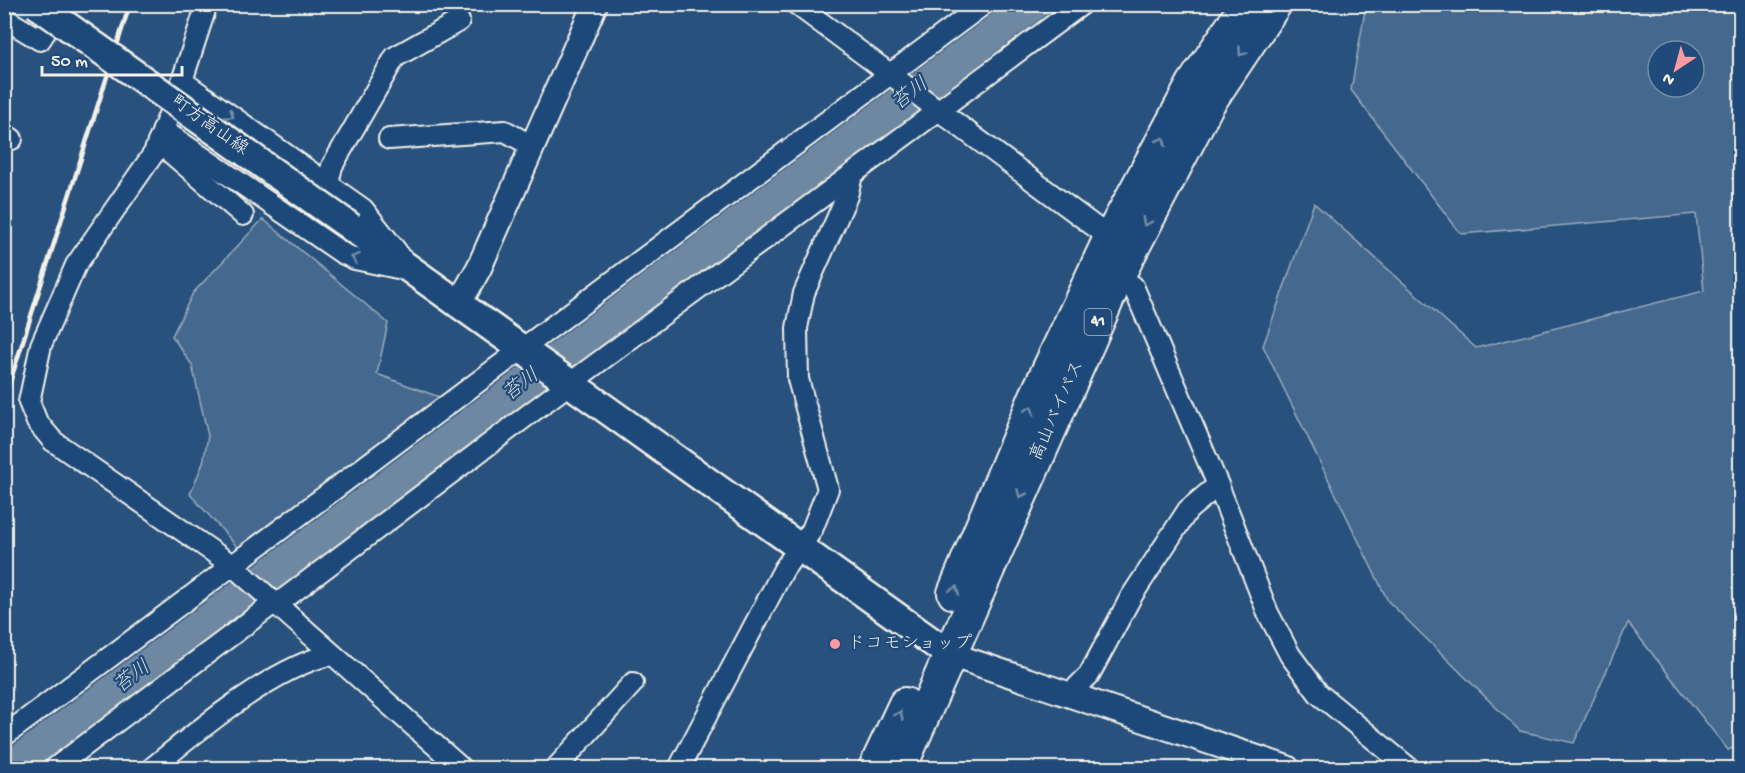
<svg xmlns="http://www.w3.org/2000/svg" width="1745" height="773" viewBox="0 0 1745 773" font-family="'Gochi Hand','Klee One',sans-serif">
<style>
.green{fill:#45688e;stroke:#9cacbb;stroke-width:1.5;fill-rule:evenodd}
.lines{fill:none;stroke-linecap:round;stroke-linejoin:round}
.river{stroke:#6e88a2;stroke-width:33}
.minor-casing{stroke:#f4f1e8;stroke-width:24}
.tertiary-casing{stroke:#f4f1e8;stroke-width:28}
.secondary-casing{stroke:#f4f1e8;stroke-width:32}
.trunk-casing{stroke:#f4f1e8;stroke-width:36}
.minor{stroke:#1f4a7a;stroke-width:20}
.tertiary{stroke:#1f4a7a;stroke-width:24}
.secondary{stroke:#1f4a7a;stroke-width:27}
.trunk{stroke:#1f4a7a;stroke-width:32}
.rail{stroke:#f4f1e8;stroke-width:4.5}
.secondary-bridge-casing{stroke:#f4f1e8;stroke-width:32;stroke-linecap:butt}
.secondary-bridge{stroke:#1f4a7a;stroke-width:27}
.oneway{stroke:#748da6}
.poi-dot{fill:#ff9aa2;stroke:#1f4a7a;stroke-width:2}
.labels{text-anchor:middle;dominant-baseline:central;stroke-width:4.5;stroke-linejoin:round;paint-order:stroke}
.shield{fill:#1f4a7a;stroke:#b4bfc7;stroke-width:1.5}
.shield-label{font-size:16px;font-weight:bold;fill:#f4f1e8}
.street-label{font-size:18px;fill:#f4f1e8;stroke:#1f4a7a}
.poi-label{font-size:18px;fill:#f4f1e8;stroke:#1f4a7a;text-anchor:start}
.water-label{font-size:20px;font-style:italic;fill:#d9dcda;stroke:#1f4a7a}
</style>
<rect width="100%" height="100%" fill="#28517e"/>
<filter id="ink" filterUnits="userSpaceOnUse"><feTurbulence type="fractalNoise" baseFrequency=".0167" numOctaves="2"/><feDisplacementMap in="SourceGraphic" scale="12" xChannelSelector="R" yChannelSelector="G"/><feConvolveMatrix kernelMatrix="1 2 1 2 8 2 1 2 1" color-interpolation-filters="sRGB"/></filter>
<g filter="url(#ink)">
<g class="green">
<path d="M1366,5h374v740l-12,5 -100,-127 -54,120 -54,-12 -132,-130 -125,-255 51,-143 162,145 228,-57 -8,-77 -235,20 -110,-144zM1658,51h36v36h-36z"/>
<path d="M263,219l125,104 -11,51 65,24 -202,152 -50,-56 13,-31 5,-27 -16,-71 -20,-29 21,-43z"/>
</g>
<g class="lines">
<path class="river" d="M11,768l1022,-764"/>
<defs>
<g id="minor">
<path d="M207,4l-25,77 -28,72 -78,112 -35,80 -12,57 8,20 16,19 179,124 229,203"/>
<path d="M796,4l314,234"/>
<path d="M4,18l36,22 23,-36"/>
<path d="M182,81l181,128 34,43"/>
<path d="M163,130l179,123 13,6 52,11"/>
<path d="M4,134l8,5"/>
<path d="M389,139l116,-8 27,15"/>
<path d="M158,142l85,73"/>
<path d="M328,184l4,-18 63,-109 64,-36"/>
<path d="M1118,276l15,10 85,199 50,128 22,42 29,39 90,74"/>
<path d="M276,605l293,-221 513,-380"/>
<path d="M1069,695l20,-20 42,-78 57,-87 30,-25"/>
<path d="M4,736l980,-732"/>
<path d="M55,768l219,-165"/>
<path d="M152,768c44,-36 123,-102 178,-113"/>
<path d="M556,768l77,-85"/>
<path d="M679,768l105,-199 28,-39 16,-41 -30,-110 -1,-51 7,-35 43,-97 5,-21"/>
</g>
<g id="tertiary">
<path d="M458,305l21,-37 116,-264"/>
<path d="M949,654l338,114"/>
</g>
<path id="secondary" d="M351,227l598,427"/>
<g id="trunk">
<path d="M954,593l82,-197 74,-158 83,-154 54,-80"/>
<path d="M875,768l30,-64"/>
<path d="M900,768l218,-492 90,-172 67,-100"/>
</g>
</defs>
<use href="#minor" class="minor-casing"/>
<use href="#tertiary" class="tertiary-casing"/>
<use href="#secondary" class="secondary-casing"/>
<use href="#trunk" class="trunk-casing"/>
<use href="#minor" class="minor"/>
<use href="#tertiary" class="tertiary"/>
<use href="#secondary" class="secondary"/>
<use href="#trunk" class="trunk"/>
<path class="rail" d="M4,401l126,-397"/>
<defs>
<path id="secondary-bridge" d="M36,4l315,223"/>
</defs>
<use href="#secondary-bridge" class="secondary-bridge-casing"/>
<use href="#secondary-bridge" class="secondary-bridge"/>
</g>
<defs><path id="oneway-chevron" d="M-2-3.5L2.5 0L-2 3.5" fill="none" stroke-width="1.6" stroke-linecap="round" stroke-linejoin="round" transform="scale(1.5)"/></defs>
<g class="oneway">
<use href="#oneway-chevron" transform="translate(1242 52) rotate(125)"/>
<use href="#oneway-chevron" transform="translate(230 115) rotate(35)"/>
<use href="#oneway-chevron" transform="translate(1162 141) rotate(-62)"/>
<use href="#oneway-chevron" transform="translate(1146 222) rotate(117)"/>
<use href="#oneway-chevron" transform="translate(355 258) rotate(-161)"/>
<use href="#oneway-chevron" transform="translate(1030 410) rotate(-67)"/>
<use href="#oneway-chevron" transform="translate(1021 494) rotate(114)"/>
<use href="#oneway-chevron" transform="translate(955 590) rotate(-67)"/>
<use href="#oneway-chevron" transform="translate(899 715) rotate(-65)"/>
</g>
</g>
<circle class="poi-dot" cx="835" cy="644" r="6"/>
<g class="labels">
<rect class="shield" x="1084.5" y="309" width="27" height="26" rx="4.5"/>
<g class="shield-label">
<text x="1098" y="322">41</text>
</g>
<g class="street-label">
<text transform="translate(209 126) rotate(35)">町方高山線</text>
<text transform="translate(1058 411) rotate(-66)">高山バイパス</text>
</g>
<g class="poi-label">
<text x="847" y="644">ドコモショップ</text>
</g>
<g class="water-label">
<text transform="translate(911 95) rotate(-37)">苔川</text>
<text transform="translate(522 386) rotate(-37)">苔川</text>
<text transform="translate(133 678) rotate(-37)">苔川</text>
</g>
</g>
<rect width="1745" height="773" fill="none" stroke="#1f4a7a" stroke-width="24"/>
<rect x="12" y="12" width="1721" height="749" fill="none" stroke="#f4f1e8" stroke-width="2" filter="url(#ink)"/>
<g transform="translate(1676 69) rotate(216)"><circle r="28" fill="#1f4a7a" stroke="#748da6" stroke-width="1.5"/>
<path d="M0-4.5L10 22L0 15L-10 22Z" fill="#ff9aa2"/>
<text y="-9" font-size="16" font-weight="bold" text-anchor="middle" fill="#f4f1e8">N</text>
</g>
<path d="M42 66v9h140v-9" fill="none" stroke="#f4f1e8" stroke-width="3"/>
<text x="51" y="66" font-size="18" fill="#f4f1e8" stroke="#1f4a7a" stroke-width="4.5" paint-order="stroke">50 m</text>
</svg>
